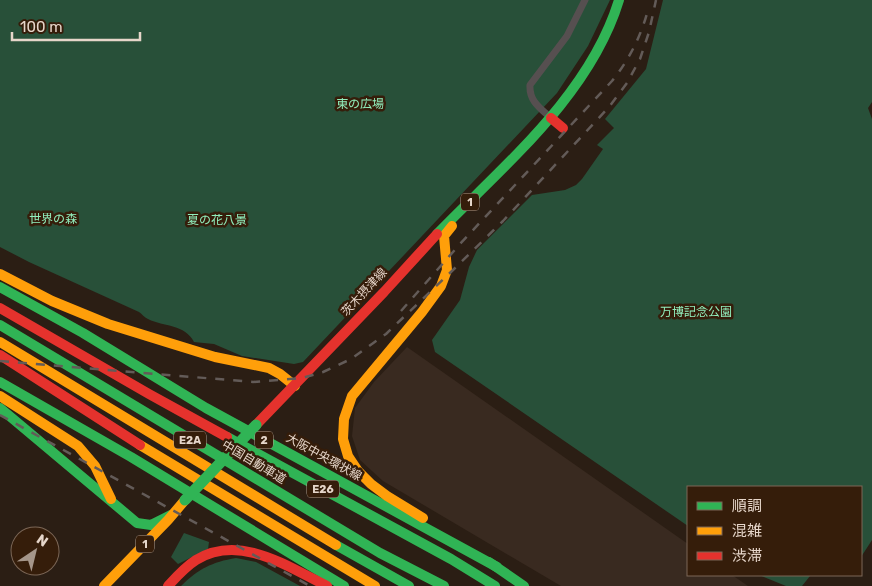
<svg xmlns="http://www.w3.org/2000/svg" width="872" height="586" viewBox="0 0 872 586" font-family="Rubik,'Noto Sans JP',sans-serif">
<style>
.industrial{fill:#392a20}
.green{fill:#285039}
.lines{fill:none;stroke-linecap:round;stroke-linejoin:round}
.street{stroke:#564f50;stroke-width:7}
.fast{stroke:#30b455;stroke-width:10}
.slow{stroke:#ff9f0a;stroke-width:10}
.jam{stroke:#e5322d;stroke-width:10}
.rail{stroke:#635b58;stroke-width:2.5;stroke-dasharray:9 9;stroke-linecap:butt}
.fast-bridge{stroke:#30b455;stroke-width:11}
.labels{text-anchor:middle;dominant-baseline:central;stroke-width:5;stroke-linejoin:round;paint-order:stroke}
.shield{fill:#351d0a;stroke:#b19e90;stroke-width:1}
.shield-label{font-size:11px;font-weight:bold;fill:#e6d6ca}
.park-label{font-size:12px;fill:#91efbd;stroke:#351d0a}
.street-label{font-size:12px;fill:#e6d6ca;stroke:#351d0a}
</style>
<rect width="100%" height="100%" fill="#2b1e14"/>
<path class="industrial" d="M407,347l281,197v31h44l16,11h-187l-178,-105 -23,-21 -8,-24 3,-28 19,-26z"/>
<g class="green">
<path d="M0,0h610l-22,46 -31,47 -254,269 -9,2 -52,-8 -28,-12 -20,-2c-9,-18 -30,-15 -46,-23 -3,-1 -6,-5 -9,-7l-110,-50 -29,-15z"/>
<path d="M663,0h209v102l-4,6 4,11v421l-11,17v-70h-173v39l-253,-174 -3,-12 28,-40 9,-33 8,-17 55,-55 33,-5 11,-5 6,-6 21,-30 -6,-4 17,-17 -9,-9 41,-50z"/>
<path d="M184,533l25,9 -1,7 -30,15 -7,-7z"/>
<path d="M236,558l20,4 44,24h-119c17,-17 31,-24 55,-28z"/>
<path d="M759,575h56l-5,1 -8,10h-16z"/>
</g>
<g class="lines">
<path class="street" d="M551,118c-11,-10 -22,-17 -21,-33l37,-49 18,-36"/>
<g class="fast">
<path d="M437,234c67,-69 153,-139 182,-234"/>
<path d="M0,287l83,46 123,75 291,159"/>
<path d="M0,325l380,228 64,33"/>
<path d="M0,382l131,75 213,129"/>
<path d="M0,408l137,115 14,2 20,-10"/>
<path d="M227,437l224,122 44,27"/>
<path d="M336,545l73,41"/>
<path d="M489,562l35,24"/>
</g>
<g class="slow">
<path d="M0,274l52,27 56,23 107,33 54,11 11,6 15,12"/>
<path d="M0,342l336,203"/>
<path d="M0,396l78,50 17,20 16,33"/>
<path d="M140,445l235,141"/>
<path d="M423,518l-36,-22 -16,-12 -13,-13 -10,-15 -5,-17 1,-20 8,-23 70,-84 19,-26 6,-16 -3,-34 8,-10"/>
<path d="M104,586l64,-66 17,-20"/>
</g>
<g class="jam">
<path d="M551,118l12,10"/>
<path d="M0,308l149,86 78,43"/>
<path d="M0,355l140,90"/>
<path d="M256,425l128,-133 53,-58"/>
<path d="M168,586c9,-10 17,-19 28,-26 44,-27 92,7 131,26"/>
</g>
<g class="rail">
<path d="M401,311l59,-67 152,-163c17,-21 29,-45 36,-71"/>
<path d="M0,361l253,21 49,-4 21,-6 28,-13 35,-25 67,-64 50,-49 106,-114 18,-24 13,-24 9,-27 7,-32"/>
<path d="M0,415l310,171"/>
</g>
<path class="fast-bridge" d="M185,500l71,-75"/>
</g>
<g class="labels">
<g class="shield">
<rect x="461" y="193.5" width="18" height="17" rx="4"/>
<rect x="174" y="431.5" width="32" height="17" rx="4"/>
<rect x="255" y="431.5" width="18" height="17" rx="4"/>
<rect x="307" y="480.5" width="32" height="17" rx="4"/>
<rect x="136" y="535.5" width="18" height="17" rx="4"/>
</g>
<g class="shield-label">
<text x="470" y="202">1</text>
<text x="190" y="440">E2A</text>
<text x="264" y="440">2</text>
<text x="323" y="489">E26</text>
<text x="145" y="544">1</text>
</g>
<g class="park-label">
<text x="360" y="104">東の広場</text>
<text x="53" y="219">世界の森</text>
<text x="217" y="220">夏の花八景</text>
<text x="696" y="312">万博記念公園</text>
</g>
<g class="street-label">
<text transform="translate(364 292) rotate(-47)">茨木摂津線</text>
<text transform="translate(324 457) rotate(29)">大阪中央環状線</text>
<text transform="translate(254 462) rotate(31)">中国自動車道</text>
</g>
</g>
<rect x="687" y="486" width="175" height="90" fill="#351d0a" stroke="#7c6757"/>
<rect x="697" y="502" width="25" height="8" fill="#30b455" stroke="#7c6757"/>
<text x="732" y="511" font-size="15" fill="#e6d6ca">順調</text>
<rect x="697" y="527" width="25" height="8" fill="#ff9f0a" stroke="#7c6757"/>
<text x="732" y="536" font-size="15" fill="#e6d6ca">混雑</text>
<rect x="697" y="552" width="25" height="8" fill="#e5322d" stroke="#7c6757"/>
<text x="732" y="561" font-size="15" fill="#e6d6ca">渋滞</text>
<g transform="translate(35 551) rotate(35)"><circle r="24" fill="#351d0a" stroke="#7c6757"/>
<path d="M0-4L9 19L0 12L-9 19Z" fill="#a5968a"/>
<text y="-8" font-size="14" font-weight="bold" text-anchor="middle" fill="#e6d6ca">N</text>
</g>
<path d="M12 32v8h128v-8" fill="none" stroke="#e6d6ca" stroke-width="2.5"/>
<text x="20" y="32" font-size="15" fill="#e6d6ca" stroke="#351d0a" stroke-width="4" paint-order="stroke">100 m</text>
</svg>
